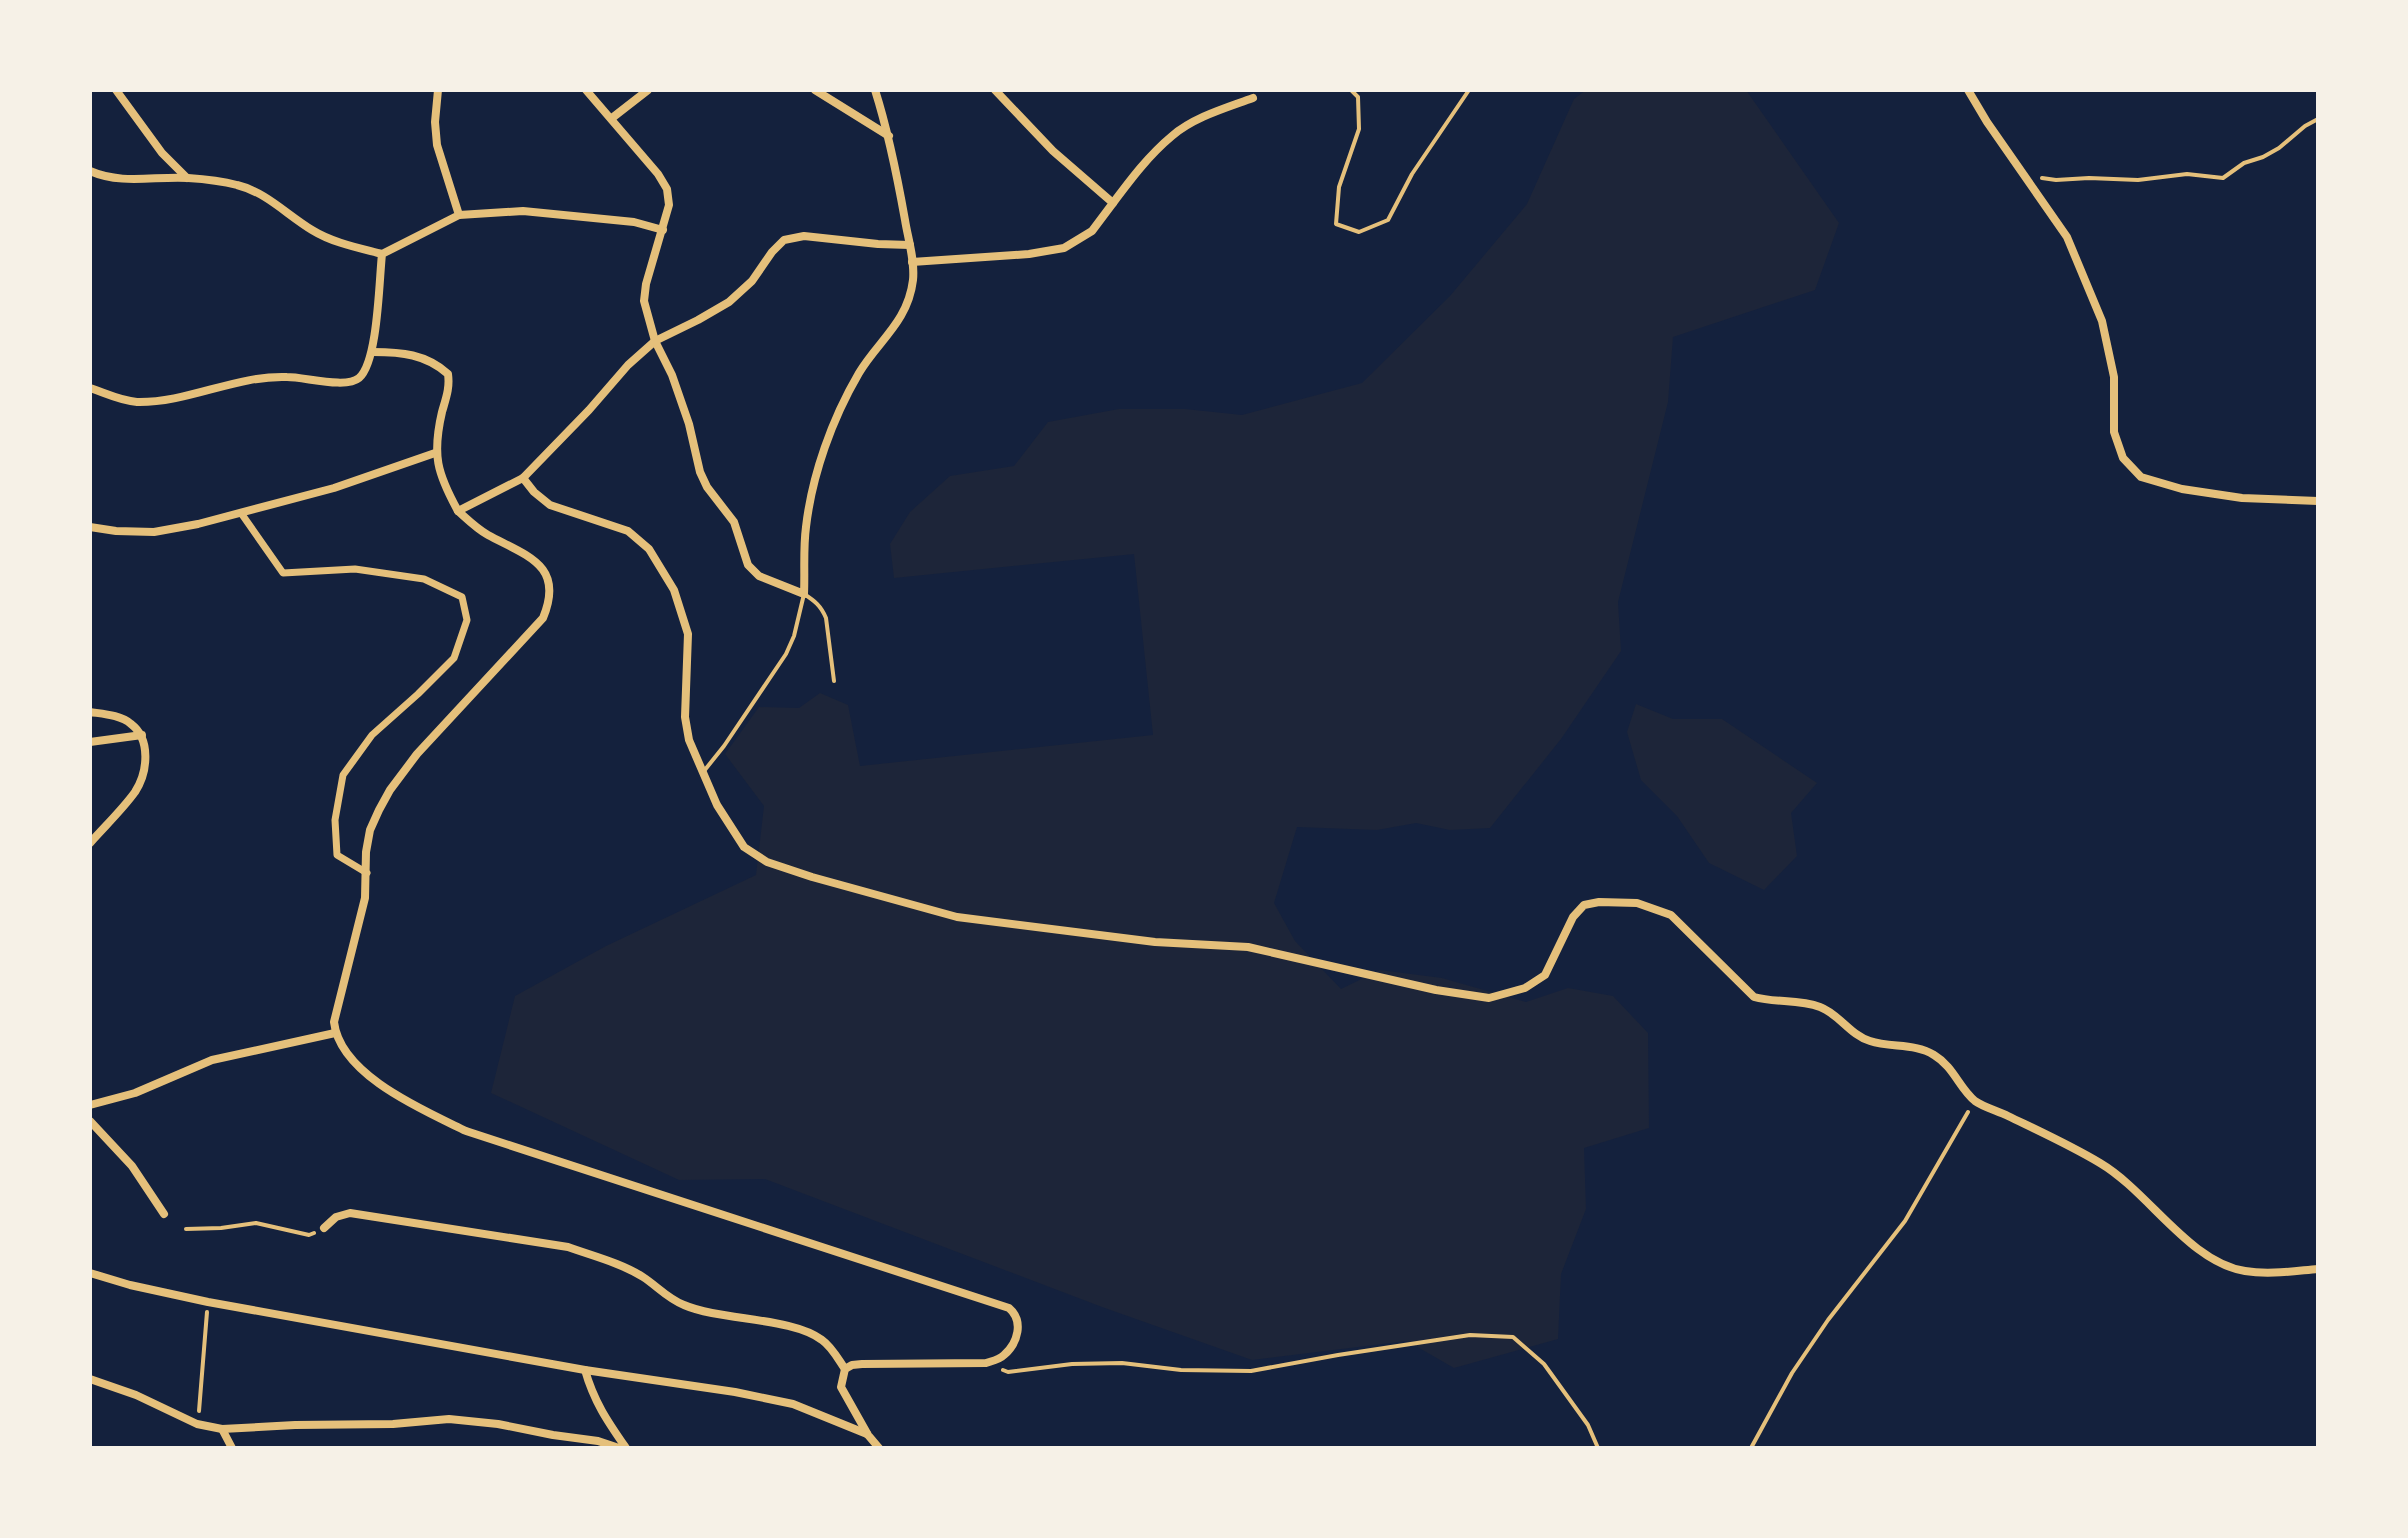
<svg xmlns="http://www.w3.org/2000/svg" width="2408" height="1538" viewBox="0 0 2408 1538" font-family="'Nunito Sans',sans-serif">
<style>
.green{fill:#1d2539}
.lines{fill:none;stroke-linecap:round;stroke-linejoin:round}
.path{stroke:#e5c07b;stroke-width:4}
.service{stroke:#e5c07b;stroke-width:4}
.pedestrian{stroke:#e5c07b;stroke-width:7}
.minor{stroke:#e5c07b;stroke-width:8}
</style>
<rect width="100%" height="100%" fill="#14213d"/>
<g class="green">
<path d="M1586,90h160l93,133 -24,67 -142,47 -5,65 -50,200 3,49 -60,88 -71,89 -40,2 -34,-7 -39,7 -80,-3 -23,76 21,38 46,48 39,-19 62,8 84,24 42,-14 45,8 35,37 1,95 -65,20 2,61 -25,65 -3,65 -104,29 -47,-27 -155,19 -150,-53 -337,-128 -86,1 -188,-87 24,-97 91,-50 150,-71 8,-69 -39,-52 34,-47 40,1 21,-15 28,12 12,61 293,-31 -19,-181 -240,24 -4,-34 20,-32 40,-36 64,-10 34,-44 71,-13h66l57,6 120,-32 88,-87 77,-92 47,-105z"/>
<path d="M1636,704l37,15h49l95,64 -26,30 6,43 -33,34 -55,-27 -32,-47 -36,-36 -14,-48z"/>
</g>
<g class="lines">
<g class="path">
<path d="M1351,90l7,7 1,32 -20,58 -3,37 23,8 29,-12 24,-46 57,-84"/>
<path d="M2042,178l14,2 33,-2 49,2 49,-6 36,4 21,-15 19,-6 16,-9 26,-22 13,-7"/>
<path d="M186,1229l35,-1 35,-5 53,12 5,-2"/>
<path d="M1003,1370l5,2 64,-8 50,-1 59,7 70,1 87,-16 132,-20 43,2 31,27 44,61 10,23"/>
<path d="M199,1411l8,-99"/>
<path d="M1751,1448l41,-75 36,-53 77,-99 63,-109"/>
</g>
<path class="service" d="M704,771l20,-25 62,-92 8,-18 10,-42c11,7 17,12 22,24l8,63"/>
<path class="pedestrian" d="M241,513l42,60 72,-4 69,10 38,18 5,23 -13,38 -36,36 -46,41 -29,40 -8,45 2,35 30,18"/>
<g class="minor">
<path d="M116,90l46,63 25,25"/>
<path d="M586,90l72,84 9,15 2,16 -23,79 -2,17 11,40 17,34 17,49 11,48 7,15 27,35 14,43 11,11 45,18c1,-22 -1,-45 2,-67 6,-52 26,-108 53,-154 19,-32 49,-51 54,-93 2,-20 -5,-41 -8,-60 -8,-45 -16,-86 -30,-130"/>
<path d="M815,90l74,46"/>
<path d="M1968,90l19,32 80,115 35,84 12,56v55l9,26 18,19 41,12 60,9 76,3"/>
<path d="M612,118l36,-28"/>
<path d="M90,171c32,14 64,5 98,7 16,1 34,3 49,7 29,7 50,30 75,45 21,13 47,18 70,24"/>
<path d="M1113,203c18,-24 36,-48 59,-67 22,-19 54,-28 81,-38"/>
<path d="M459,215l64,-4 111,11 29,8"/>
<path d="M912,262l117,-8 35,-6 28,-17 21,-28 -60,-52 -58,-61"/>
<path d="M373,352c28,0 53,2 75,22 2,14 -2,24 -6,38 -10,43 -5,61 16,99"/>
<path d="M90,388c15,5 31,13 47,14 51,1 99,-27 150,-25 18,0 59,12 72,1 19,-16 20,-97 23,-124l77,-39 -22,-70 -2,-23 3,-32"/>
<path d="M523,478l11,14 16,13 78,26 21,18 25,41 14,44 -3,83 4,23 28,65 27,42 23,15 45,15 145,40 198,25 93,5 188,43 53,8 36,-10 20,-13 28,-58 11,-12 15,-3 38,1 34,12 83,82c22,6 45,2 66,10 19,7 30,28 50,34 21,7 45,2 64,14 20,12 25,33 41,46 8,6 23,10 33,15 31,15 62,29 92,47 49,29 89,99 145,108 24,4 49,0 73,-2"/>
<path d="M90,527l26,4 38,1 44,-8 136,-36 101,-35"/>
<path d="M90,712c13,2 31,3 41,12 20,15 17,48 4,68 -13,18 -30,34 -45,51"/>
<path d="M90,742l52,-7"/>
<path d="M90,1105l45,-12 77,-33 123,-27"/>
<path d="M90,1121l42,45 32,48"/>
<path d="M324,1228l12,-11 14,-4 218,34c25,9 53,16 75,30 14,9 25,22 41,28 37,16 108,12 138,35 10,7 16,19 23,29"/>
<path d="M90,1273l40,12 78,17 377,68 150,22 58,12 74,30"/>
<path d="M585,1370c9,32 23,52 41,78"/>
<path d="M90,1379l46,16 61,29 25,5 10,19"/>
<path d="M222,1429l73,-4 98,-1 56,-5 49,5 55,11 45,6 21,7"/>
<path d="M879,1448l-11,-13 -27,-48 4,-18 7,-4 10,-1 124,-1c6,-2 13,-3 18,-8 14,-12 20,-34 5,-47l-543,-177c-43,-21 -126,-56 -132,-109l31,-124 1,-46 4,-22 9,-20 11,-20 27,-36 126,-136c22,-53 -16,-62 -55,-83 -11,-6 -21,-16 -30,-24l65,-33 66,-68 39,-45 27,-24 43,-21 31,-18 23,-21 20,-29 12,-12 20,-4 74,8 32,1"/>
</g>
</g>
<rect width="2408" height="1538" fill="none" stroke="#f6f1e7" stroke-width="184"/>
</svg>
